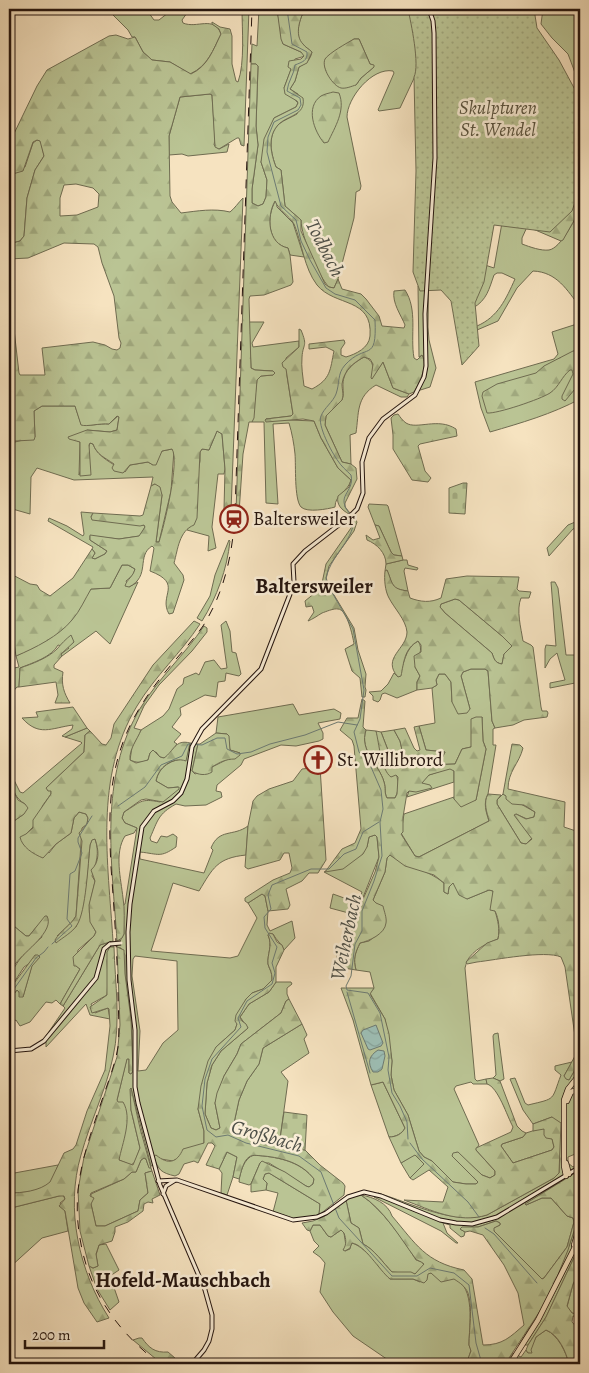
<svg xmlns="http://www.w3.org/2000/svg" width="589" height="1373" viewBox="0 0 589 1373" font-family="Alegreya,serif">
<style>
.grass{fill:#bac494;stroke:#6f6c51;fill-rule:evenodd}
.forest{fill:url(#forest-firs);stroke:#6f6c51;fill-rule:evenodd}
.cemetery{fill:url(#cemetery-stones);stroke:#6f6c51}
.park{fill:url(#park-dots);stroke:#6f6c51}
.water{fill:url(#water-waves);stroke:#6d7a72}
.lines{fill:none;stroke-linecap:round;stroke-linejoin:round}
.stream{stroke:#6d7a72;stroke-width:1}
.secondary-casing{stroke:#24140e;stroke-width:5}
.trunk-casing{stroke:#24140e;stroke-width:6}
.secondary{stroke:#f9edd6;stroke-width:3}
.trunk{stroke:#f6e3c0;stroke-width:4.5}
.rail{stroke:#24140e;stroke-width:1;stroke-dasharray:9 9;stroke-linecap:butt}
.secondary-bridge-casing{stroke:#24140e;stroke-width:5;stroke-linecap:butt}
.secondary-bridge{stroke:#f9edd6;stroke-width:3}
.labels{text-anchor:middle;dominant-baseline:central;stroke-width:5;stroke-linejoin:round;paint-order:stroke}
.park-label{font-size:19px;font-style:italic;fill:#58523d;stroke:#f9edd6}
.poi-label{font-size:19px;fill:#24140e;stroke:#f9edd6;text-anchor:start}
.water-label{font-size:20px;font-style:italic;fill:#4e5048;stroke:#f9edd6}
.quarter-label{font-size:21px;font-weight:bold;fill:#24140e;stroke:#f9edd6}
</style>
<defs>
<pattern id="forest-firs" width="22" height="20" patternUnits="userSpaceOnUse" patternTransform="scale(1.25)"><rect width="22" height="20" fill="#bac494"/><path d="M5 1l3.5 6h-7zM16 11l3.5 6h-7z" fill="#a0a87e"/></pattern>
<pattern id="cemetery-stones" width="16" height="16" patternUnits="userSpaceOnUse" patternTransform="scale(1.25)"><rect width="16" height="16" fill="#bac494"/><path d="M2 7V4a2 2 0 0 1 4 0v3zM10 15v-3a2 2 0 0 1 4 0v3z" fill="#a0a87e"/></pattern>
<pattern id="park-dots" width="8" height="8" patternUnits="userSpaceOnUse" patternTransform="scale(1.25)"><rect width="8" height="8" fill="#bac494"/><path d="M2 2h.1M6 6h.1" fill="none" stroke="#a0a87e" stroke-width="1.8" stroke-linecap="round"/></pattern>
<pattern id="water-waves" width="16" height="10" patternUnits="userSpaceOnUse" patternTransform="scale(1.25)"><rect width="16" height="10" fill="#9dbeb4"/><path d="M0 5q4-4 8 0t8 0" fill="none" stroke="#87a29a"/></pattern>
</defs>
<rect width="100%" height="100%" fill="#f6e3c0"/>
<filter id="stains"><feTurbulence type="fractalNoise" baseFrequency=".004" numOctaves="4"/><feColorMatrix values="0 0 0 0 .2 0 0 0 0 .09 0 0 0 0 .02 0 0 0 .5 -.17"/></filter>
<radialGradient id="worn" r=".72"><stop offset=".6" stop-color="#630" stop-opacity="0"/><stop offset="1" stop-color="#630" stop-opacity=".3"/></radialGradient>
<g class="grass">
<path d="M117,9h29l8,11h5l14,-11h23l-1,4h-8l-5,7 1,3c14,6 31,-8 38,11 -8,16 -13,32 -31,40l-20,-12 -18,-2 -9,-8 -8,-15h-3l-4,-7 -15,-15z"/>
<path d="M259,9h18l6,35 18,8 4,4 -10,3 -11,29 14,15 -2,4 -22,11 -13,44 6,18 -1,17 -3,7 -5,2 -6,-3v-14l6,-44 -2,-19 2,-60 -2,-2h-5l1,-20 5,2z"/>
<path d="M305,9h127l-4,318 1,13 7,28 -6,19 -16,5c7,-11 13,-24 8,-37l-3,2 -1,-71 7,-2 -9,-210 -16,34 -21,3 -1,-1 16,-37 -1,-2c-21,-4 -46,27 -46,46l14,69 -1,4 -4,2 -2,26 -16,61 -4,9 -5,-1c-11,-11 -28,-51 -28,-67l-16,-14 -4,-36 -5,-3c-5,-13 -9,-32 3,-43 5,-4 13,-7 18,-10l1,-20 -8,-5 5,-8 4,-14c7,-4 11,-6 13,-15 -3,-3 -7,-5 -10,-8 -8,-9 -2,-26 3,-35zM354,39h5l11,25 4,3 -13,11 -5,7c-14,-4 -36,-6 -30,-27z"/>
<path d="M543,9h32l5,8v69l-12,-32 -16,-16 -11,-14z"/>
<path d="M210,94l2,1 3,44 -1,6 5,4 10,-5 -2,8 -39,4 -6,-2 -13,1v-19l11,-39z"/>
<path d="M37,140l4,1 3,15 -9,14 -8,28 -3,38 -4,5 -11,3v-69l16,-8 8,-24z"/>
<path d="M276,200l1,7 16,16 11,34 -14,-2 -2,-7c-21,-4 -22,-32 -12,-48z"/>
<path d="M580,210v97c-13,-17 -23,-35 -47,-36l-16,17 -19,33 -28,12 -2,-29 5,-43 21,7 9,-51 24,4 -1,2 1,4 -5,11v6c8,3 19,7 27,6 12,-2 25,-30 31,-40zM497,273h5l13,6c-9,20 -17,38 -38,47l-3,-3 -1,-15c14,-8 16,-19 21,-33z"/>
<path d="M249,322h15l-12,21 1,4 46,-6v6l-13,11 1,18 6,38 -2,2 -25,3 48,2 7,17 17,30 13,12c-3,12 -16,14 -16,27 -7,2 -28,6 -34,0 -7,-8 -5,-42 -6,-53 -1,-10 -3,-21 -6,-31l-16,1 5,80 -12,-1 -2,-81h-12l5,-42 4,-4 12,-1v-4l-18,-1 -4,-2z"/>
<path d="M580,323v76c-28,15 -59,24 -90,33l-9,-24 -6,-26 79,-23 4,-5 -6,-22z"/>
<path d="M364,357c11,4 9,11 8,21l11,-16 10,26 16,6 -2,3h-6l-25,-12c-20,12 -17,28 -20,48l-6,2 1,29 -9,-2 -17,-37 1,-9 16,-16c2,-5 1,-8 1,-13 -1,-15 9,-23 21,-30z"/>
<path d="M42,406h33l6,18c6,3 19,-1 28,0l9,-8 1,1 -2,13 -7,2 -23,-2 -10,11 3,1 -1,33 11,-32 3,1c5,14 20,19 32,28l5,-7 18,-3 5,3 9,-14 10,-2 2,1 -3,41 -12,51h-3l6,-47 -7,-11 -4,2 2,-9 -79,3 -37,-12 -6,9 -1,37 -21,-6v-59l6,-7 20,-5 -1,-26z"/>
<path d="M217,431l5,3 3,35 -1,5h-6l-6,53 4,21 -8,3 1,-15 -22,-6 13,-69v-9l2,-3 7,1z"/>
<path d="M369,504l18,1 1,1 14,50 -8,-1 -3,-3 -12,-26 -4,-1 -7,-18z"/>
<path d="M81,512l12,1 -2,4 53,8 1,2 -5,9 -21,3 -29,-3v4l17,11 -2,3 -10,5 -3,-1 3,-5 -3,-4 1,-2 -45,-26 1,-3 18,8 16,10 1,-2z"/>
<path d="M580,520v6l-7,3 -24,27 -2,-8 21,-23z"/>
<path d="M229,540l1,1c-3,28 -13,56 -28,80l-5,-3 13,-22 5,-21z"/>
<path d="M403,560h4l1,5 10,3 -1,2 -12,-2 -1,3 4,20c-18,-2 -15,-7 -21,-21l-2,1 1,-7z"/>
<path d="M122,565h6l7,4 -2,6 -7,6 3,6 9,-5 -28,62 -14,-13 -34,25h-1v-2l8,-6 -11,-3c-6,12 -26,18 -38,23l-1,19h-2l-8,9v-27l10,-2 -3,-11 33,-17 42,-50 19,-1z"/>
<path d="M551,582h4l3,6 8,67h14v27l-30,6v-5l15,-3 -8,-27 -7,6 -5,9v-19l1,-4 10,1z"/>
<path d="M455,599l4,1 43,36 10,10 -8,8 -2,10c-7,-1 -8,-5 -10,-11l-47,-40 -5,-6 1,-3z"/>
<path d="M226,621l4,10 2,21 4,1 5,21 -2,2 -13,-3 -1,8 -7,1 -2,15 -11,-2 -25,13 1,7 -9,12 9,7 -7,8 3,2 -9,12 -4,2 -4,-1 -4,-5 -6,1 -2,7c-7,3 -11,3 -18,0l2,-13 9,-17 22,-14 6,-7 8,-20 6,-5 1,-6 12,-5 3,2 6,-13 9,-2 7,9 6,-1 -6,-43z"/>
<path d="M418,641c6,8 0,17 -3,26l5,9 -3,6v8l-20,8 -12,-5 -3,1 -2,6 -2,2 -5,-2v-4l-4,-4 12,-1 7,-7 6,-11 4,4c7,-13 6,-28 20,-36z"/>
<path d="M471,669h14l3,2 4,50 3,7 -2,1v16h3l-8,49c-5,9 -2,18 1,27l-70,36 -4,-1 -14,-23 3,-19 50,-17v2l22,1 10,-51 -3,-8 -1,-24 -11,30 -9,2 -7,15 -27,1 -8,-3 2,-6 20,2 3,-6 -19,-2 -7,-24 16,-3 -3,-35 5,-3 -1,-5 3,-6h6l6,8 1,20 18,7 -9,-33 2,-4z"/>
<path d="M293,704l6,11 35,-6 7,4 -1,6 -22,4 5,10v6l-4,2 -23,5 -15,-1 -37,14 -3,6 -24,20 -1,6 5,1 1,5 -16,8 -21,1 -9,-2c-18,10 -18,16 -26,34l1,3 6,2 4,-7 6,1 6,-3 4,3 -1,10c-16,11 -17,7 -36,5v7l64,14 9,-23 -2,-2c8,-20 22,-11 37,-22l-2,29c-29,3 -33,13 -47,36l-26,-8 -22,68 79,7 8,-2 19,-38 -9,-15 14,-9 3,2 3,15 -1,14 3,6 22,-10 3,17 -11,12c-2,-6 -8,-10 -11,-16l-5,1c5,11 -1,19 0,29 2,7 4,7 4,16l-9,9 -11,4 -6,6 -11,31 -19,17 -18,62 6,22v12l-31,18 -12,-2 -5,6 -5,1 -20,-78v22l9,38 -5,14 -4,3 -12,-5 -2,-60 10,-42 2,1v14l2,1 2,-3 -2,-52 -6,-45v-19l-4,-7 -4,-1v-6h3l4,-7 -1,-29 2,-1 12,-76 -12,-5 -3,-5 2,-6c17,-10 16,-14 36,-10l18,-15 -10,1 -12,-7c3,-15 16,-22 30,-22l4,-16 8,1 -6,27 3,3 17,-7 28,-14 -10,-3 -3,-16 -11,-1 2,-16zM135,956l42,5 1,69 -15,13 -17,27 -8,1 2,-40 -8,-55 1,-17z"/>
<path d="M87,728l3,3 -5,4 -1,17 -38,36 5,2v4l-8,11 -10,22 -7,7 23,19 7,-9 15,-11 3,-15 5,-6 7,2 2,4 -1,6 -5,4 -6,88 -4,6 -15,14 19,-9c10,-25 11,-55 14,-82l2,-6h3c5,14 1,24 -3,37l3,5c-4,21 -11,30 1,51l-2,4 -16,14 -2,16 4,3 -20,35 -4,-4 -4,3 -6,-1 -16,20 -10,4 -4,-6 -7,4v-22l4,-3v-4l4,-5 6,7 9,-32 7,-8 -15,10 -15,23c0,-24 16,-38 33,-53l-4,-12 -9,11h-3l-17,-14v-90h2l3,-11 10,-7 1,-10c-10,-6 -13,-14 -12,-26l7,14 3,1 59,-50 -1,-1 -16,-5z"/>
<path d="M366,730l10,1c6,20 31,46 19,67h-8c-3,-6 -1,-10 -3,-16 -5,-18 -25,-31 -18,-52z"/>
<path d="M394,730l6,11 3,13 -7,4h-5l-10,-26z"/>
<path d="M450,768l4,2v12l-47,15 2,-6 12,-8 8,-8z"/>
<path d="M503,794l32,18 -1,5 -7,2 -11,-5 16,24 -6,6 -5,-1 -24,-39v-4z"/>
<path d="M375,835l2,2 2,20 -23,58 -26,-7 3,-14 25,9 4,-11 -38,-20 43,-25 2,-10z"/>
<path d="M390,855c18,11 38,15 54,28v9l4,2 1,-7 4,-4 14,16 22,-9 4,1c1,6 0,14 2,20 3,10 5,18 3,28 -11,4 -25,11 -31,22 -1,2 -1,5 -2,7l10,111 2,2 9,-2 1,5h-14l-2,-2 -15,4 -2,3 25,56 -2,3 -1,2 19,21v4l-5,3 -8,-3 -25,-23 -5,4 26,26 -2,2h-10l-13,-2 -21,-21 -8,-4 -5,-6 -11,-36 -14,-25 -3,-15 1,-14 -7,-42 -15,-26 4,-5 -4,-16 -14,-2c-3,-11 -1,-17 4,-27l9,-2 14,-11 -7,-27 -3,-3 12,-28 2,-14z"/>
<path d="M113,941l1,6h-4l-3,14 1,18 -1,16 -16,9 4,9 13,-5 2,11 -20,-4 -4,-11 -40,43v-11l19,-28 -2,-2 37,-61z"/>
<path d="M276,982h15l1,2 -5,4v6l2,5 -3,2 -5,12 -40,31 -4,10 -13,22 -9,27 5,25 -4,2 -5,-2 -6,-14 2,-31 5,-18 9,-14 27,-23 -8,-11 9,-13 20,-12z"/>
<path d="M302,1024l5,11 -3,4 5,14 -28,19 7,9 -9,65 -29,-8 -14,-7 -2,-8 5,-23 8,-19 12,-17 4,-16z"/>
<path d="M498,1033l6,46 -4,2 -7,-3 3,-3 -3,-39 1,-2z"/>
<path d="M580,1061v91l-12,5v6l5,4 7,-4v7l-35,21 -19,14 16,-7h9l16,18 6,2 1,4 -7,25 -23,31 -2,1 -48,-48 -1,-3 7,-3v-2l-4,-2 -18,6 -16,1 -2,1 5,3 -1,4 -3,1 -11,-9v-3l-7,-2 4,10 11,10h-2l-15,-12 -67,-34 4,-4c33,10 75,32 109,22l67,-37 5,-5 1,-14 -8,-42 -19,7 -10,-14 -13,-31 5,-1 10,25 3,2c29,-7 23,-4 33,-30l-6,-5v-4l17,-4 -8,14 5,4z"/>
<path d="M383,1082l22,46c-3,6 -10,9 -16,9l-18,-52z"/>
<path d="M542,1128l2,1 8,9 2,9 -2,3 -39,13 -12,-17 1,-2 21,-7 3,-4z"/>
<path d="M227,1152l10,5 -4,20 -6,18 -6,-2 1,-20 -3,-4z"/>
<path d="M415,1154l9,10 -14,14 -9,-15z"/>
<path d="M254,1155c22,2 45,5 60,24l-1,5 -4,3 -3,-1 -37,-23h-9l-9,21 -2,1 -10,-3c1,-10 5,-24 15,-27z"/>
<path d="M144,1158l2,1 2,6 3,3 1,3 -7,2 3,20 -8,7 -2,11 -33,15h-9l-5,-22v-10l33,-15 8,-7h4l5,-12z"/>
<path d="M58,1165c-2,6 -4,14 -9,19 -8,8 -29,9 -40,9v-19z"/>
<path d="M269,1173l51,31 -1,11 -24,4 -22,-7 5,-19 -12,-3 1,-7 -4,-4 2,-5z"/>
<path d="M63,1195l2,4 -5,4 5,8 3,20 -26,7 -33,30v-61h6z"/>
<path d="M361,1195c21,14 42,44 55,65l6,2 2,3 -9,9 -23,-2c-9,-9 -18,-23 -29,-28l-4,-16 -8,-5 -5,-23 2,-2z"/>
<path d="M580,1212v33l-34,72 -18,28h-9c26,-41 48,-86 61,-133z"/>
<path d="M313,1225h7l8,11 3,1 10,-7 3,3 2,13 -2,3 1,2 5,-2 1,-6c13,2 30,26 39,36h23l7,3 8,-9h3c7,4 15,3 23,5 22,9 15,48 15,67l2,5 -4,13 -73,1 -41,-28 -20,-24 -13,-20 5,-29 -5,-6 -7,-5 6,-6 -5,-5 -4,-10z"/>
<path d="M106,1244l13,26 -9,6 9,26 -9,8 -13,-21 -8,-23 4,2 5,-2 -2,-11 3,-10z"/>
<path d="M580,1270v45l-8,-2 -5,-6 6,-23z"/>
<path d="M546,1330c12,5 20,22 23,34h-64l8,-11 8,4 5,-7 2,3 8,-16z"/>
</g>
<g class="forest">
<path d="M242,9h7l-5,137 -3,-1 -2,-7h-2l-18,11 -4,-2 -3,-52 -2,-1 -30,3 -11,39 1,60 2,6 9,11c16,-2 33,-5 49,-1 5,-4 8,-9 13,-14l-12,313 -7,-2 1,-40 -3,-35 -5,-3 -8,19 -7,-1 -2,3 -3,66 -3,7c-15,6 -16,24 -20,38l9,12 1,5 -11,33 -4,1c-11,-19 15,-30 -19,-43l4,-23 -2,-2c-16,10 -1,30 -23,41l-4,-1c2,-7 8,-9 10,-17l-7,-4h-6l-12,23 -19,1c-6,10 -11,22 -19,31 -13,16 -37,28 -56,36l-2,-13h-5v-70l21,11 7,1 3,5 10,6 23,-18 19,-29 3,4 -3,5 3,1 10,-5 2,-3 -17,-11v-5l29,4 20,-3 6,-9 -1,-2 -4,1 -48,-6 -1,-3 2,-4 47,3 3,-1 8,-29 4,-2 5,3 2,8 -6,47h3c5,-16 21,-81 13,-93l-10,2 -6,14h-3l-5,-3 -18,3 -7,8 -9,-2 -2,-3 2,-4c-10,-7 -17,-9 -21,-20l-3,-1 -1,2 2,30 -11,1v-34l-11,-3 -1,-2 19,-7 23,2 7,-2 2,-13 -2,-1 -8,8c-9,-1 -22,3 -28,1l-6,-19h-33l-8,5 1,26 -1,3 -19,1 -6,8v-139l3,2 7,61 1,2h25l-3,-27 51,-6 12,3 7,4 5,1 3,-2 1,-5 -2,-5 -5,-42 -12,-33 -4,-16 -4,-3 -30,-1 -36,15 -19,1v-15l11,-3 4,-5 3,-38 8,-28 9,-14 -4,-15 -3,-1 -4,2 -10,29 -14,4v-31l28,-58 10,-16 62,-34 7,-1 12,4 7,-2 8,15 9,8 18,2 21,12c17,-8 22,-24 30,-40l-2,-5 -7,-5v-2l8,5 10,2 2,7v28l4,17 2,1c7,-19 4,-53 4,-73zM76,184l17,4 6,6 -1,13 -21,8 -17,1v-18l4,-13z"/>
<path d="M277,9h28c-5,9 -11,26 -2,35 2,3 6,5 9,8l-5,11 -8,4 -4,14 -5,8 13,9c3,18 -16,17 -25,27 -11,12 -7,29 -2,42l5,3 4,36 16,14v11l24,53 4,3 5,1 4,-9 4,10 19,5 5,5 13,17 3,10 22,2 1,-3c-4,-10 -13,-22 -11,-34l11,-1c13,20 5,45 9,68l3,2 5,-5c6,11 -2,26 -8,37l-5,2 -16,-6 -10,-26 -11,17 -1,-1 2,-14 -3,-5 -6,-2c-11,6 -20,13 -22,27 0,6 2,10 0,16l-16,16 -1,9 17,37 9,2 5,4 1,11 -12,24v4l5,6 -1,1c-7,-4 -13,-9 -11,-18l11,-9 2,-7 -13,-12 -17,-30 -7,-17 -11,-2 -37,3 -1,-2 1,-1 25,-3 2,-2 -7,-45 -3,-2 -1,-4 17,-16v-18l2,1c7,17 2,13 1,27 -1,10 1,20 2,29l8,3c19,-10 18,-19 22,-38l-8,-4 -17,2v-5l35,-4 1,3 -4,6v6l5,2c10,-3 23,-9 24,-21 3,-39 -35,-29 -53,-51 -13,-17 -15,-42 -23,-61 -5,-9 -15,-13 -19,-23 -9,16 -7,43 13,47l2,7 3,27 -2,3 -27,10 -14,1 -1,3 2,69 4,2 18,1 2,2 -2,2 -12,1 -4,4 -3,38 -2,4h-3l-6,32 -4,59 -3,-1 15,-448h5l2,2 -2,60 2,19 -6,44v14l6,3 5,-2 3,-7 1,-17 -6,-18 3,-23 10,-21 22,-11 2,-4 -1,-2 -12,-7 -1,-6 7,-19 -3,-2 1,-6 12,-2 3,-3 -3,-4 -18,-8 -2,-5z"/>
<path d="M354,39h5l11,25 4,1v2l-13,11 -5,7c-4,1 -10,4 -15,3 -8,-2 -20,-20 -16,-29 4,-6 22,-16 29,-20z"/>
<path d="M333,92l6,1c7,17 -4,34 -11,49l-4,1c-10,-12 -19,-36 -3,-47 3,-2 9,-3 12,-4z"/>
<path d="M580,170v40l-17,30 -2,1 -28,-12z"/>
<path d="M580,350v33l-15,18 -3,-2v-3l11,-22 -1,-4h-2c-8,6 -11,17 -20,23 -9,6 -53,21 -63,20l-5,-17 1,-4 14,-8 39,-11 8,-7 29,-15z"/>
<path d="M398,414c2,3 5,7 8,9 11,7 32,-6 50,6l1,7 -37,8 -2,2 7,25 6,7 -3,4 -16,-2 -19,-31v-14l-2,-17 3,-3z"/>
<path d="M354,517l3,5 -3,9 -25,35 -3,12 5,12 23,38 4,22 8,24 -1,13 1,3 -1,7h-3l-2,-19 -8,-7 -7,-22 9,-5c-1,-7 -7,-35 -16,-35 -4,-1 -13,3 -16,4 -5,3 -9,6 -14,8l6,-9 -2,-6 -6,1 -1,-6 16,-13 5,-24 25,-36 2,-4 -1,-5z"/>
<path d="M375,525l4,1 12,26 3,3 8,1 1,4 -17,4c0,-11 -9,-20 -19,-24l-1,-5 7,5 7,-2z"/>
<path d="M387,570c6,14 4,19 21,21l2,7c11,4 20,5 31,0l5,-19 21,-3 52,1 -2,12 2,2 12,1 -2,6h-8c-5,12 0,30 2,43l8,4 2,2 8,60 1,4h5l1,2 -1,4 -23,3 -11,5 -18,3 -3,-7 -4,-50 -3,-2h-14l-8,3 -2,4 9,33 -3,4 -9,1 -6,-12 -1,-20 -6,-8h-6l-3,6 1,5 -5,3 -15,2v-8l3,-6 -5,-9 -1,-11 7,-4v-7l-3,-4c-14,8 -14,21 -17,35l-3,1c-17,-19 9,-28 9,-45 -1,-12 -13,-24 -18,-34 -4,-7 -5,-19 -4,-27zM455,599l4,1 43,36 10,10 -8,8 -2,10c-7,-1 -8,-5 -10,-11l-47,-40 -5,-6 1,-3z"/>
<path d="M194,621l6,3c-19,29 -45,52 -63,82 -43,71 -29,155 -24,235l-13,4 -37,61 -3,-2 20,-35 -4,-3h-2l-1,-9 21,-21 2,-4 -6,-10 -1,-17 6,-24 -4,-11c9,-8 8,-20 4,-31l-3,1 -2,5c-2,19 -4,66 -13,80 -4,7 -15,13 -21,18l-1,-3c6,-10 16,-15 21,-24l6,-75 -3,-8 8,-9 1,-6 -2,-4 -7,-2 -5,6 -3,15 -15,11 -13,14c-10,-4 -21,-11 -23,-21l6,-3 7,-6v-8l18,-26v-3h-3l-2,-3 38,-36 1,-17 5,-4 12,13 4,1 5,-7 3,-14 39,-59z"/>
<path d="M204,626l3,2v4l-15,19 -33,34 -15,21 -10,22 7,2c-4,10 -12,19 -11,30l6,3 12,-3 2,-7 3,-3 7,7 4,1c10,-7 11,-19 26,-15l-4,18c-14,-5 -28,7 -30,20l12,7 11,-1v2l-16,13 -17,-3 -5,1 -17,12 -2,6 3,5 12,5 -3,5 -9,3c-11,17 -4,43 -2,62 2,11 1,24 1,36l-2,4 -5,3c-5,-79 -19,-163 24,-234 18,-29 44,-53 63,-81z"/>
<path d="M71,635l3,7 -13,12 1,2 -8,9v3l9,4c-2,13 1,21 7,31h-15l3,-8 -2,-13 -37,5 1,-19c12,-4 28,-10 37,-19 4,-5 9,-10 14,-14z"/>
<path d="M362,699l3,2 -2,26 3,3c-7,21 13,34 18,52 2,6 0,11 3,16h8l2,-4 1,-17 -2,-2 -5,2c-10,-7 -12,-34 -15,-46l5,1 10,26h5l7,-4 -3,-13 -6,-11 11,-2 9,20 3,3 3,-1 -6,-23 5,-1 7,24 19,2 -3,6 -20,-2 -1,6 7,3 27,-1 7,-15 9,-2v-28l5,-2h6l1,24 3,8 -10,51 -15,7 -7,-8v-28l-4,-2 -21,6 -7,8 8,2 2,3 -16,4 -7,-1 -2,2 -4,24v15l-2,2 14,22 4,1 70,-36c-2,-9 -6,-18 -1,-27l13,1 -4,5v4l24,39 5,1 6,-5 -18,-24 2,-1 10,5 8,-2 1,-5 -11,-7 -12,-1 -6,-5v-3l-3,-2 9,-50 8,1 3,3c-4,16 -15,23 -15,41l57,13 -1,25 15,5 1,-1v133h-3v2h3v95l-11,19 -3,-1 -2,-3 11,-20 1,-13 -11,-76 -4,-10c-16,-7 -66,3 -84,5l-10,2 -1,-2 21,-19 11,-4c2,-9 1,-20 -3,-28l-5,-1 3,-19 -4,-1 -22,9 -8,-4 -6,-12 -4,4 -1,7 -4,-2v-9l-10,-8 -29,-9 -15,-11 -3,3 -2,14 -12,28 3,3 7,3c1,5 4,12 3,17 -1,11 -17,18 -26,20 -5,10 -7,16 -4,27l-19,-3v-20h3l4,7 3,-3 5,-27 23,-52 4,-15 -2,-20 -2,-2 -6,2 -2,10 -4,7 -20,15 -18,3 17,-23 13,-6 6,-14 -7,-83 -2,-6 -12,-10 7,-12h11z"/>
<path d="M73,707l14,21 -22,9 -3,-1 10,-7 1,-4c-22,3 -34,12 -51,-7l16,-1 -2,-5z"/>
<path d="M216,733l11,1 2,2 1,14 10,3v2l-5,4c-9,0 -15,3 -23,8v5c-6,4 -14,3 -20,-1l6,-27h2z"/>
<path d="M9,767l4,11v12l5,10 7,4 3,4 -4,6 -10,7 -3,11h-2v-19l4,-2 1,-3 -5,-2z"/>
<path d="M320,767l6,93 -8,13h-9l-7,8 -16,8 4,16 -2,4 -20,2 -3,-15 -3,-2 -14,9 -3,-2v-3l28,-18 17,-7 2,-5 -3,-15h-5l-4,7 -32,9 -3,-2 3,-41 5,-25 4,-5 12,-7 24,-8 9,-12z"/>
<path d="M45,916h2c8,15 -22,35 -31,47 -5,6 -4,14 -7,22v-63l17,14h3z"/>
<path d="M269,933l4,1 4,8 5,3 2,5 -8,17v15l-2,3 -5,7 -20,12 -9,13 2,4 4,3 2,4 -27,23 -9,14 -5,18 -2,31 6,14 5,2 4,-2 -5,-25 2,-10 7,-17 13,-22 4,-10 40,-31 5,-12 3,-2 13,25 -39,24 -4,16 -12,17 -8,19 -5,23 2,8 14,7 20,6 35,6 15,15 23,18 2,3 -1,9 -25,20 1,-11 -51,-31 -4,1 -2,5 4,4 -1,7 -15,2v-8l9,-21 2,-2 23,11 21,14 3,1 4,-3 1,-5c-12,-16 -31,-21 -50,-23 -5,0 -11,-2 -15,1 -6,4 -8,16 -10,22l-6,-2 4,-20 -10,-5 -8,17 -13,-4 9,-19 -3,-3h-4l-10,20 -4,-2 -10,3 -5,10 -4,2c-13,-3 -18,-6 -21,-20l2,-1c12,10 21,8 27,-6l21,-6v-12l-6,-22 3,-23 7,-25 8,-14 19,-17 2,-6 -2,-3 1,-6 10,-16 6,-6 11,-4 9,-9c0,-9 -2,-9 -4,-16 -1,-10 5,-18 0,-29z"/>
<path d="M110,947h4c1,36 7,75 -1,110 -7,33 -23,65 -32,98 -16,54 -2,116 28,163l-12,4 -13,-19 -6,-15 -13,-77 -6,-5 6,-7 -1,-3h-5l-44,11h-6v-14c13,0 31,-2 41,-11l14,-29 9,-4 3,-4 11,-34 18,-41 5,-44 -1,-17 -1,-1 -16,5 -2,-6 17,-12v-43z"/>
<path d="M117,947l7,3 1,24 6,45 2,52 -2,3 -2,-1v-14h-2l-10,41 1,2h5c10,16 -1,42 -4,58l14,5 7,-17 -9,-38 -1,-21 1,-1 9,40 11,40h-2l-3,-9 -2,-1 -3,2 -5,12h-4l-8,7 -33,14 -1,3 4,2 -3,6 5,22h9l33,-15 2,-11 8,-7 -3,-20 7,-2 8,24 -8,4 1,4 -5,-1 -4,2 -1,7 -15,11 -13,5v5l-3,9 -13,4 -3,9 2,12 -5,2 -4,-2 -9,-35 -2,-41 6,-33 33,-100 3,-32z"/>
<path d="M35,955h3l2,2 -8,9 -9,31h-4v-5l-2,-2 -4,5v4l-4,3v-12z"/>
<path d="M341,988h33l-4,6 15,25 4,15 3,27 -1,14 3,15 14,25 11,36 5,6 8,4 21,21 13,2h10l2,-2 -26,-26 1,-3 5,-1 24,23 8,3 5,-3v-4l-19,-21v-2l35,-16 2,-5c-6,-11 -15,-40 -26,-43l-1,-5 7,-1 7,3 17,45 5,5 4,2 -3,4 -21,7 -1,2 12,17 39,-13 2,-3 -2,-8 -6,-1 -2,-3v-6l-11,2v-7l19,-7 9,6 -2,50 -5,5 -67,37c-29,9 -56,-5 -83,-15l39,2 5,-15 -19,-17 -16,10 -3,-2 14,-14 -9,-9 -14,8 -12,-26c7,0 13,-3 16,-9l-22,-46 -12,3 -18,-65z"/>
<path d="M580,1170v42l-12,38 -15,37 -11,21 -37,56h-39l5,-13 -2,-6c0,-16 4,-37 -1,-52 -3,-7 -8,-10 -14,-14l-13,3 -10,-9 -3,1 -1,6 -3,3 -11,-4h-23c-11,-9 -25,-34 -38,-36l-2,5 -5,3 -2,-1c4,-6 3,-11 1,-17l-3,-3 -10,7 -3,-1 -8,-11h-7l-3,6 -3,-1 -5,-7 11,-2 12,-5 21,-16 5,23 8,5 4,16c11,5 20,19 29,28h19l4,2 9,-10c-3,-3 -7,-3 -9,-6 -16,-22 -31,-48 -54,-63 12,2 27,8 31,21 24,28 33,46 72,54l8,9 11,66c20,0 27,-8 41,-20l-6,-32 -14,-28 -21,-30 -13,-4 -5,1 -5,-3 2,-2h16l18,-6 4,2v2l-6,3v3l48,48 2,-1 23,-31 7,-25 -1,-4 -6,-2 -16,-18h-9l-16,7 -1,-1z"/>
<path d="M580,1245v25l-7,14 -6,22 5,7 8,2v3l-7,-2 -1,6 8,9v33h-11c-3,-12 -10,-29 -23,-34l-10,7 -5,13 1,3h-4l-2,-3 2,-5 18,-28z"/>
<path d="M139,1338h3c7,10 13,15 26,14l7,6v6h-13l-29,-24z"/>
</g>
<g class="cemetery">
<path d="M463,483h4l-2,31 -16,-1v-25z"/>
<path d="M284,1112l23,3 -2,35 -26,-4z"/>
</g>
<path class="park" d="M408,9h126l3,19 22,32 21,39v89l-8,23 -22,21 -56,-7 -10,57 -9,21 4,43 -17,19 -11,-64 -10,-11 -21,1 -7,-19 3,-101 -2,-94c6,-12 -3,-54 -6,-68z"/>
<g class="water">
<path d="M376,1025l7,18 -2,3 -11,4 -2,-1 -7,-16 2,-3z"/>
<path d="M378,1050l6,1 1,5 -3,13 -4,3h-5c-6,-10 -4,-16 5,-22z"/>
</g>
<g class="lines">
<g class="stream">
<path d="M287,9l5,35 15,8c1,9 -5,10 -12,13 -1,10 -7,16 -8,26l13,7 1,7 -3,5 -24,12 -6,15 -1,15 14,54 15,14 5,21 9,19 16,28 9,6 20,6 20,20c2,44 -9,22 -30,45 -8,9 -5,18 -9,29 -3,8 -12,14 -15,22 -4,9 11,37 17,45 3,5 9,10 13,14 4,18 -17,20 -1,39"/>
<path d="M352,517c8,19 -26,41 -26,65l27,47 11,61 -4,29 -6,13 5,20 12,15 10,23 2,19 -3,13 2,34 -8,25 -12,30v20l-7,13 -4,32 -5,10 1,4 21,3 12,20 9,44 -1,13 4,23 8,13 7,16 1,17"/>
<path d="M118,806l27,-19 16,-22 21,-9 6,-12 14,1 15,-7h8l2,11 10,5 14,-2 19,-8 35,-9 33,-13 19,3"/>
<path d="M379,822l-16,10 -7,17 -12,5 -15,15h-18l-39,16 -4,10 3,14 -7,8 1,11 12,19 -5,16 3,10 -3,11 -25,17 -9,17 3,9 -29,32 -7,20 -3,27 5,24 9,7 12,-2 18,8 53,13 22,16 18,46 53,58h25l13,-8 24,5 15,12 7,58 6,21"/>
<path d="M52,944l20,-18 -5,-7 3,-45 5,-3 7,-18 -4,-11v-4l14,-22"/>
<path d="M347,992l23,81"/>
<path d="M9,996l27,-38 8,-6 4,-5"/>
<path d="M410,1143l12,16 46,43 11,15"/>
<path d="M485,1228l9,6 43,49"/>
</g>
<defs>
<g id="secondary">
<path d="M9,1051l22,-2 13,-8 52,-63 8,-29 6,-5"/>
<path d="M158,1181l19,-1 116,40 24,-3 9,-4 22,-16 16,-5 17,4 59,24 16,3 16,1 25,-7 83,-50"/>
<path d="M163,1194l3,-8 8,-5"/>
<path d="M192,1364l12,-14 5,-9 3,-12v-14l-7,-25 -45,-105 -22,-82 -3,-16v-57l-6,-50 -1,-48 2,-28 12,-77 12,-16 19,-10 8,-8 6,-14 5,-32 10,-18 59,-60 31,-80 2,-7 -1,-18 12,-13 44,-34 8,-8 6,-16 -1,-31 7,-24 14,-19 32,-24 9,-18 2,-11 -1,-52 10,-156 -1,-125 -1,-12 -4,-12"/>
</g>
<g id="trunk">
<path d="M567,1101l4,-9 9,-3"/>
<path d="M566,1163l3,11"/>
<path d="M566,1176l-2,-10v-66l4,-11 12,-15"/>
<path d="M574,1245l6,-20"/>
<path d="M510,1364l28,-44 42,-83"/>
</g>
</defs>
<use href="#secondary" class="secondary-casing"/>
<use href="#trunk" class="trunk-casing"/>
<use href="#secondary" class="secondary"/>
<use href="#trunk" class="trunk"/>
<path class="rail" d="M160,1364c-40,-30 -70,-70 -79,-120 -11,-55 4,-93 21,-144 6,-18 13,-35 16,-53 2,-19 0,-37 0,-56 -1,-41 -4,-83 -7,-124 -2,-41 -3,-81 10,-119 10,-31 29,-58 50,-83 11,-13 22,-25 32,-39 22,-35 30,-74 32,-114l17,-503"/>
<defs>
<path id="secondary-bridge" d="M110,944l11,-1"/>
</defs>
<use href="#secondary-bridge" class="secondary-bridge-casing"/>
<use href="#secondary-bridge" class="secondary-bridge"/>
</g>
<defs>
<symbol id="station-ring" viewBox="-11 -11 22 22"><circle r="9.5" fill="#f9edd6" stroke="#8f2418" stroke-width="1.5"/><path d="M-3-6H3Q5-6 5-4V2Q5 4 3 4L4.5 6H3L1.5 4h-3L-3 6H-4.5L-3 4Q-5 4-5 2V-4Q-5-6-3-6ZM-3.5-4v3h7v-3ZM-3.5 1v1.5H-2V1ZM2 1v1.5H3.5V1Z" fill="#8f2418"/></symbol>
<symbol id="church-ring" viewBox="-11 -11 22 22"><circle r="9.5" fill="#f9edd6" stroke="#8f2418" stroke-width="1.5"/><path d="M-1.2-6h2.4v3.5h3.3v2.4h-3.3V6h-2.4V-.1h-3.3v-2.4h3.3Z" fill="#8f2418"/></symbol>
</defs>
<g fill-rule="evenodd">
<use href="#station-ring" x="218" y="503" width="32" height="32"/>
<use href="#church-ring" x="302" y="744" width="32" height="32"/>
</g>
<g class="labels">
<g class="park-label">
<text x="498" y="108">Skulpturen<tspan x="498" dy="22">St. Wendel</tspan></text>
</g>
<g class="poi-label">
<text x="253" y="519">Baltersweiler</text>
<text x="337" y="760">St. Willibrord</text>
</g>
<g class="water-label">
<text transform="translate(325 248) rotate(63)">Todbach</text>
<text transform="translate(346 937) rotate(-78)">Weiherbach</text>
<text transform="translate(267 1136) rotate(16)">Großbach</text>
</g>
<g class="quarter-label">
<text x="314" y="586">Baltersweiler</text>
<text x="183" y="1280">Hofeld-Mauschbach</text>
</g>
</g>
<rect width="589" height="1373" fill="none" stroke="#f6e3c0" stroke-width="30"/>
<rect x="10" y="10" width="569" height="1353" fill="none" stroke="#24140e" stroke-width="2.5"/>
<rect x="15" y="15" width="559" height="1343" fill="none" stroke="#24140e"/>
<path d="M25 1340v8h79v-8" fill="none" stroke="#24140e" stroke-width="2.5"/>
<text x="32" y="1340" font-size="15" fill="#24140e" stroke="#f9edd6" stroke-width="4" paint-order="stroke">200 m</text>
<rect width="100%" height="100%" filter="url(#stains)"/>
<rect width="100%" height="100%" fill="url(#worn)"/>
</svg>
